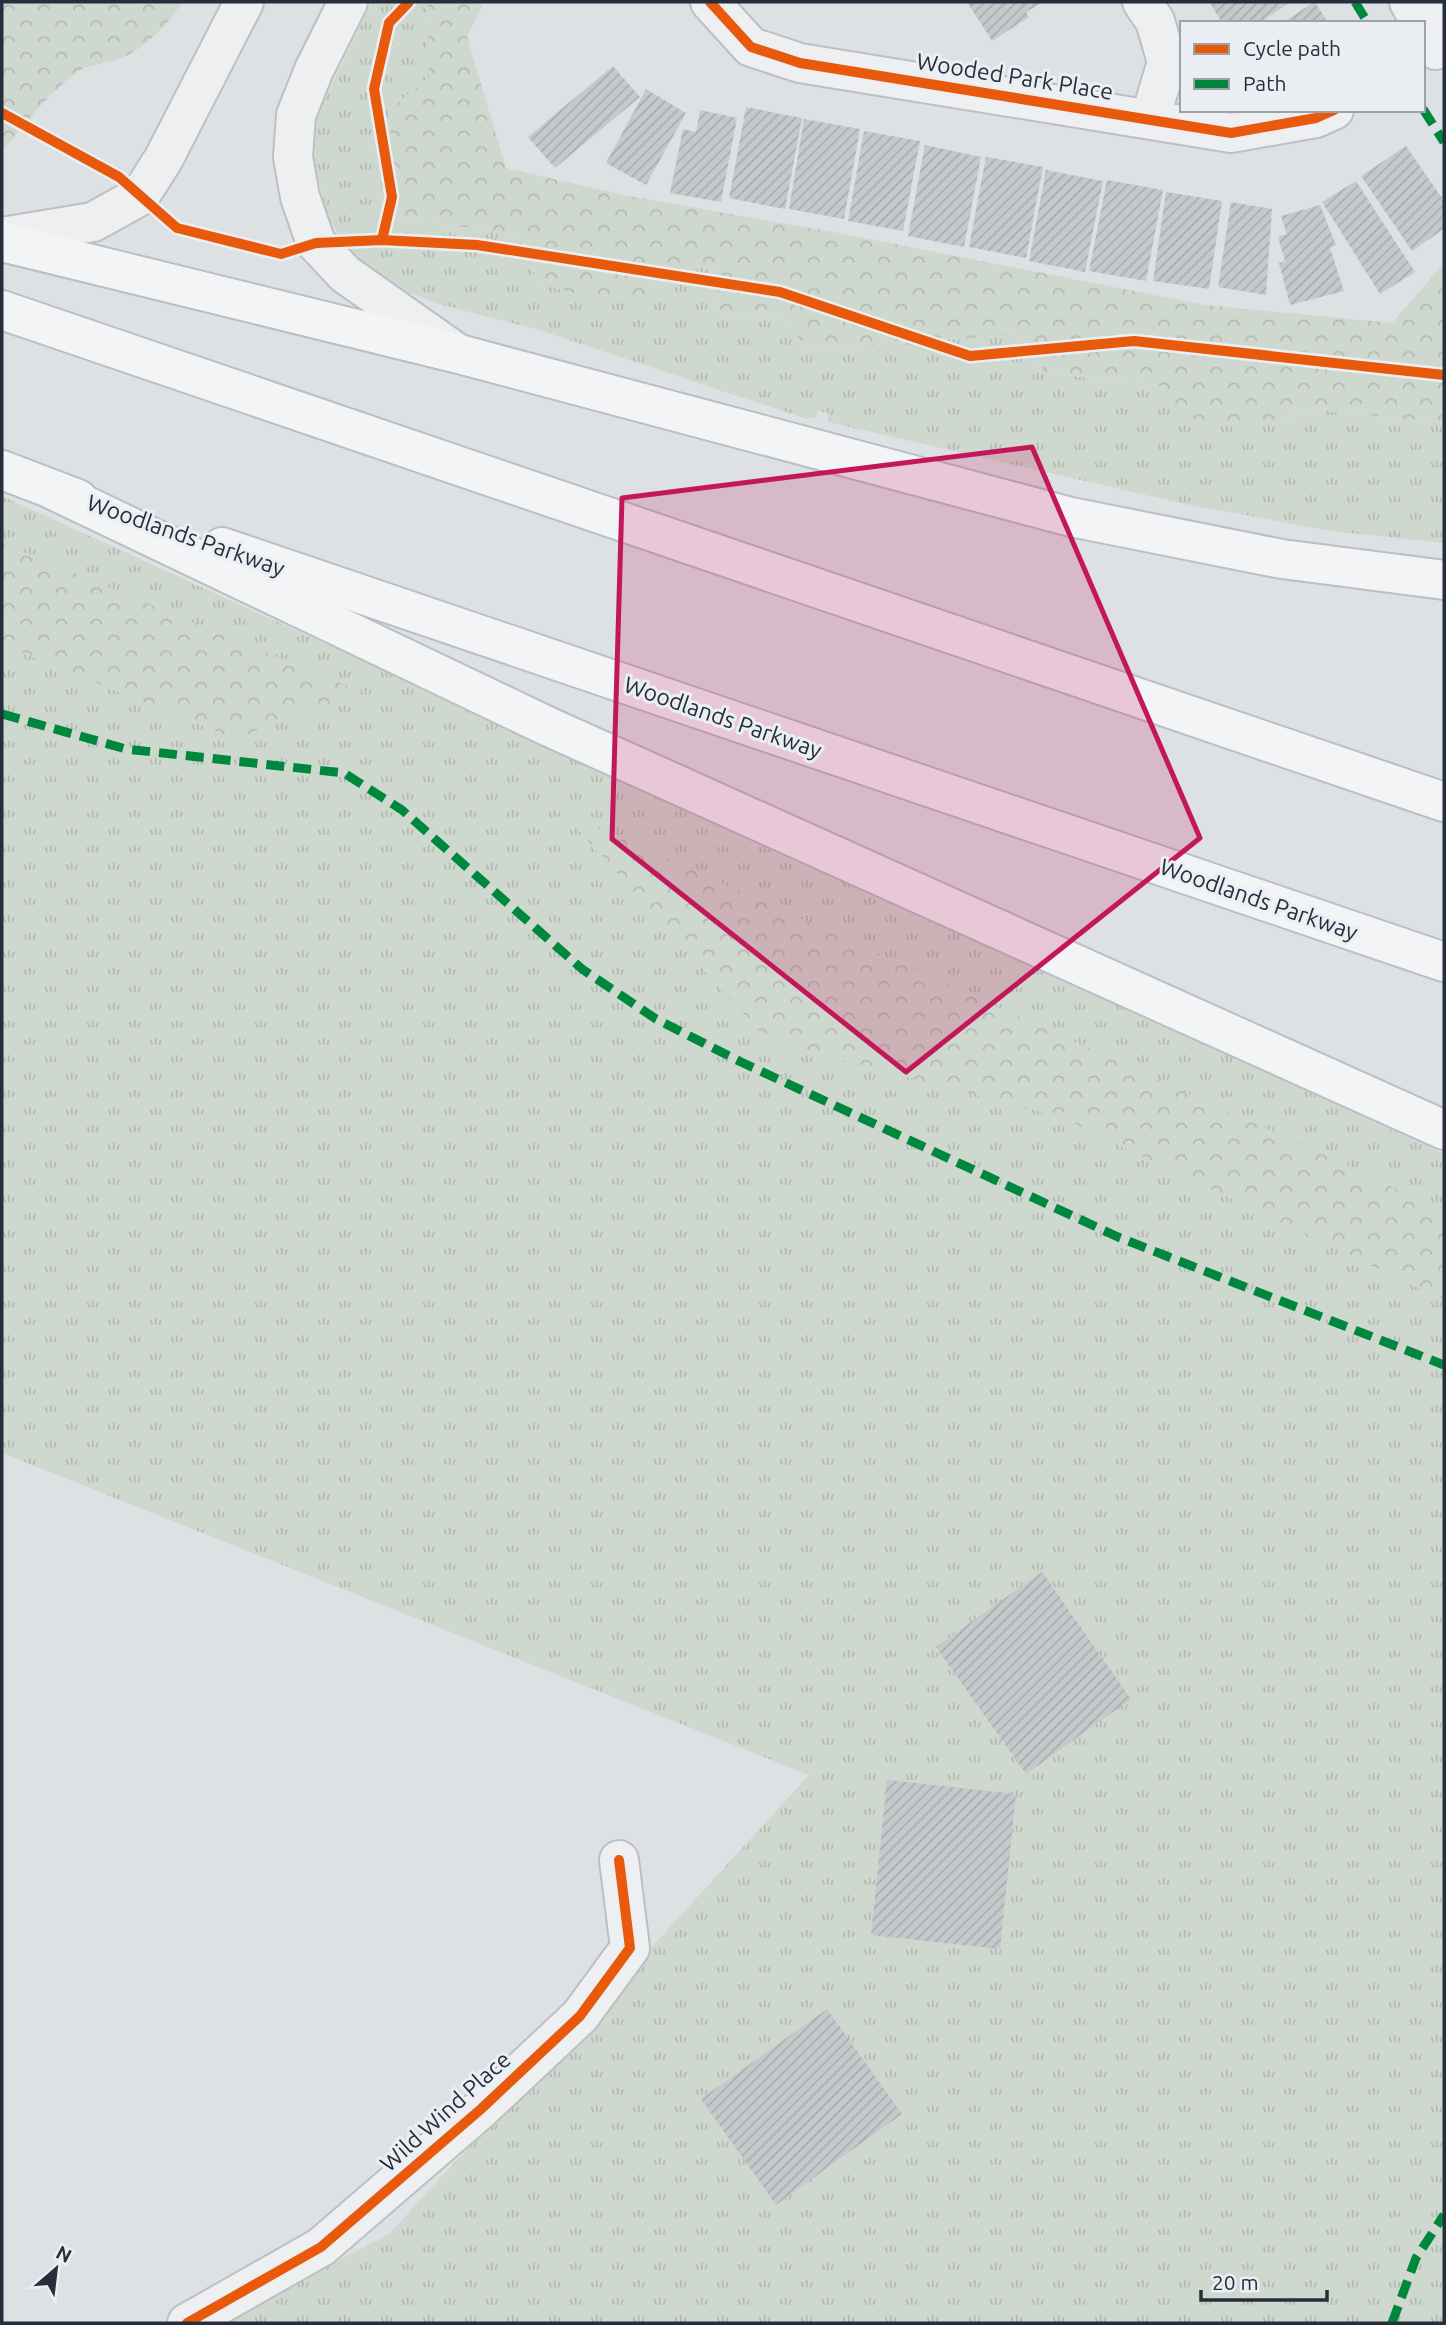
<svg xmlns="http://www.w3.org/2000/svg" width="1446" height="2325" viewBox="0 0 1446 2325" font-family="Ubuntu,sans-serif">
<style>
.grass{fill:url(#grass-tufts)}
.forest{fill:url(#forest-crowns)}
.building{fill:url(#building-hatch)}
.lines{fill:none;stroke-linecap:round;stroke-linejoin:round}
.street-casing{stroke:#bdbfc2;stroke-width:42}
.primary-casing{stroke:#bbbec2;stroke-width:42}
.street{stroke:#eeeff1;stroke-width:38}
.primary{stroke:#f2f4f5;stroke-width:38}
.quiet{stroke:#00873e;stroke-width:9;stroke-dasharray:18 9;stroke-linecap:butt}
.cycleway-casing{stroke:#ebeff4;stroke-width:15}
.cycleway{stroke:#e8590c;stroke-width:10}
.marked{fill:#c2185b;fill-opacity:0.2;stroke:#c2185b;stroke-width:5;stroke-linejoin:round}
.labels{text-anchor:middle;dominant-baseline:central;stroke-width:6;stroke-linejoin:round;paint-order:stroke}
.street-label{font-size:23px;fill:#262e3c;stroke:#ebeff4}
</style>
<defs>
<pattern id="grass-tufts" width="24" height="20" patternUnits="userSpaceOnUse" patternTransform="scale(1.75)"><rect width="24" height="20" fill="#cfd8cf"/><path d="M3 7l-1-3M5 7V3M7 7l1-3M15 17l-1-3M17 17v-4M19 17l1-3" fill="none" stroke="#b2bab3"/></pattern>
<pattern id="forest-crowns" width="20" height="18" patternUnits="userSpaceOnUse" patternTransform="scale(1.75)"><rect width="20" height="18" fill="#cfd8cf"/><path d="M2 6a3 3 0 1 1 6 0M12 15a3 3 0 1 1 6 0" fill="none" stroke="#b2bab3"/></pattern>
<pattern id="building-hatch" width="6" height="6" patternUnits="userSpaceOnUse" patternTransform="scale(1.75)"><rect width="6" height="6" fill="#c6c9cc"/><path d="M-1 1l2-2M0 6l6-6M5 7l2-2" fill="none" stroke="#aaadb0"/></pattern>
</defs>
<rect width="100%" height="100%" fill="#dee1e4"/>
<g class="grass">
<path d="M372,2h58l-3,5 3,70 -32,141 118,16 23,50 144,-21 35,8 2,44 60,3 28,30 210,-13 28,38 114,13 104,41 46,-18 134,14v120l-113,-12 -146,-27 -357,-82v-9l-10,-2 -2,6 -9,2 -268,-89 -97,-25 -50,-19 -42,-32 -22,-37 -14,-53 3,-49z"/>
<path d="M2,496l1442,658v1169h-1227l172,-89 420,-459 -807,-322z"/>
</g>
<g class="forest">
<path d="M2,2h180c-13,22 -39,49 -64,57 -12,5 -30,5 -41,13 -29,22 -52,52 -75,79z"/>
<path d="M430,2h54l-17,35 39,131 122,28 211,37 366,72 187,18 52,-60v160l-134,-14 -46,18 -82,-10 -22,-31 -114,-13 -28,-38 -210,13 -28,-30 -60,-3 -2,-44 -35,-7 -36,47 -108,-27 -23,-50 -119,-16 -8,-108 40,-33 -2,-70z"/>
<path d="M2,543l360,149 -127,47 -233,-94z"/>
<path d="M560,810l792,357 92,46v87l-384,-183 -292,-76z"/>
</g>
<g class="building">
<path d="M967,2h76l-17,10 3,5 -37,24z"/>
<path d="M1290,2l-30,21h-38l-12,-20z"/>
<path d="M1315,2l13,21h-46l32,-21z"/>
<path d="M613,66l27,31 -85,71 -27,-31z"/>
<path d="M646,89l40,24 -40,72 -40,-22z"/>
<path d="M746,107l56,11 -17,91 -56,-11z"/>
<path d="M700,110l37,8 -16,84 -51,-9 13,-64 13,3z"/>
<path d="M804,119l56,10 -16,90 -55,-10z"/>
<path d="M864,131l56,10 -17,90 -55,-10z"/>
<path d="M925,145l56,12 -17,90 -56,-11z"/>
<path d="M1406,146l38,55v28l-32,22 -51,-75z"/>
<path d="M986,157l57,10 -17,91 -57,-11z"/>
<path d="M1046,170l57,11 -18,91 -56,-11z"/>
<path d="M1107,180l56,10 -17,91 -57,-10z"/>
<path d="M1356,181l59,91 -35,22 -58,-92z"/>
<path d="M1166,192l56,9 -13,88 -56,-8z"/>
<path d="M1231,202l41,7 -6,86 -48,-8z"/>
<path d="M1320,205l16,40 -6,3 14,43 -54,14 -11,-42 6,-2 -7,-24 9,-3 -6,-18z"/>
<path d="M1042,1572l89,127 -105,75 -90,-127z"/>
<path d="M887,1780l129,14 -16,155 -129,-14z"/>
<path d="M827,2009l75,105 -126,91 -75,-106z"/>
</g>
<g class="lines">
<defs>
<g id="street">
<path d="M348,2l-34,68 -18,45 -3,42 7,40 16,46 29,31 112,79"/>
<path d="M710,2l41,45 49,16 431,70 85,-15 18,-8"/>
<path d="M1142,2l13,19 12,41 -17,57"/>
<path d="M1409,2l12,21"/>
<path d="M1436,50l4,-48"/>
<path d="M2,237l91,-15 47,-26 24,-38 80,-156"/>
<path d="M187,2323l134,-76 160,-138 99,-93 50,-68 -11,-88"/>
</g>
<g id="primary">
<path d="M2,242l457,112 612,163 211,42 162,21"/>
<path d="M2,310l1442,492"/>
<path d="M2,470l76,29"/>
<path d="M53,490l494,236 897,404"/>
<path d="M222,547l1222,415"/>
</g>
</defs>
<use href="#street" class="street-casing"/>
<use href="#primary" class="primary-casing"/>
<use href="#street" class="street"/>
<use href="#primary" class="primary"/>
<g class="quiet">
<path d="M1355,2l13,21"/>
<path d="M1423,109l21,33"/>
<path d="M2,714l124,35 218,24 58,37 180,159 74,50 85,43 377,175 326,128"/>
<path d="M1392,2323l24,-65 28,-43"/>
</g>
<defs>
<g id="cycleway">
<path d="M710,2l41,45 49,16 431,70 85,-15 18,-8"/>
<path d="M2,113l117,64 58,51 104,26 35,-11 66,-3 95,5 303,47 190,64 164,-15 310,34"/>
<path d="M382,240l10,-43 -18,-108 15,-66 20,-21"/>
<path d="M187,2323l134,-76 160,-138 99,-93 50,-68 -11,-88"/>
</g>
</defs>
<use href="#cycleway" class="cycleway-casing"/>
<use href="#cycleway" class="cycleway"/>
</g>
<path class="marked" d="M1032,447l168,391 -294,234 -294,-233 10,-341z"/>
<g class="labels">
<g class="street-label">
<text transform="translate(1015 76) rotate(9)">Wooded Park Place</text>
<text transform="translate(186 535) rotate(19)">Woodlands Parkway</text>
<text transform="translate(723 717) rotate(19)">Woodlands Parkway</text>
<text transform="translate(1259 899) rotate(19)">Woodlands Parkway</text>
<text transform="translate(445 2111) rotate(-42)">Wild Wind Place</text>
</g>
</g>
<rect width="1446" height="2325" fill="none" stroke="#262e3c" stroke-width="7"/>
<rect x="1180" y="21" width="245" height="91" fill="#ebeff4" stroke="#9ca2aa" stroke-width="2"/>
<rect x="1194" y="44" width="35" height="10" fill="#e8590c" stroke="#9ca2aa" stroke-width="2"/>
<text x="1243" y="56" font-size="21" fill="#262e3c">Cycle path</text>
<rect x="1194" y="79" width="35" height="10" fill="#00873e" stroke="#9ca2aa" stroke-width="2"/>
<text x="1243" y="91" font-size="21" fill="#262e3c">Path</text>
<g transform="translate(56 2269) rotate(28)" stroke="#ebeff4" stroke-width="5" paint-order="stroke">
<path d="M0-5L12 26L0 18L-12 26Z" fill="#262e3c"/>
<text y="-10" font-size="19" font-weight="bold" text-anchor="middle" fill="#262e3c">N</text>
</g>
<path d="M1201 2290v10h126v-10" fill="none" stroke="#262e3c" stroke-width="3.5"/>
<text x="1212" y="2290" font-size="21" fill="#262e3c" stroke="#ebeff4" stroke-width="5" paint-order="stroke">20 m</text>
</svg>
